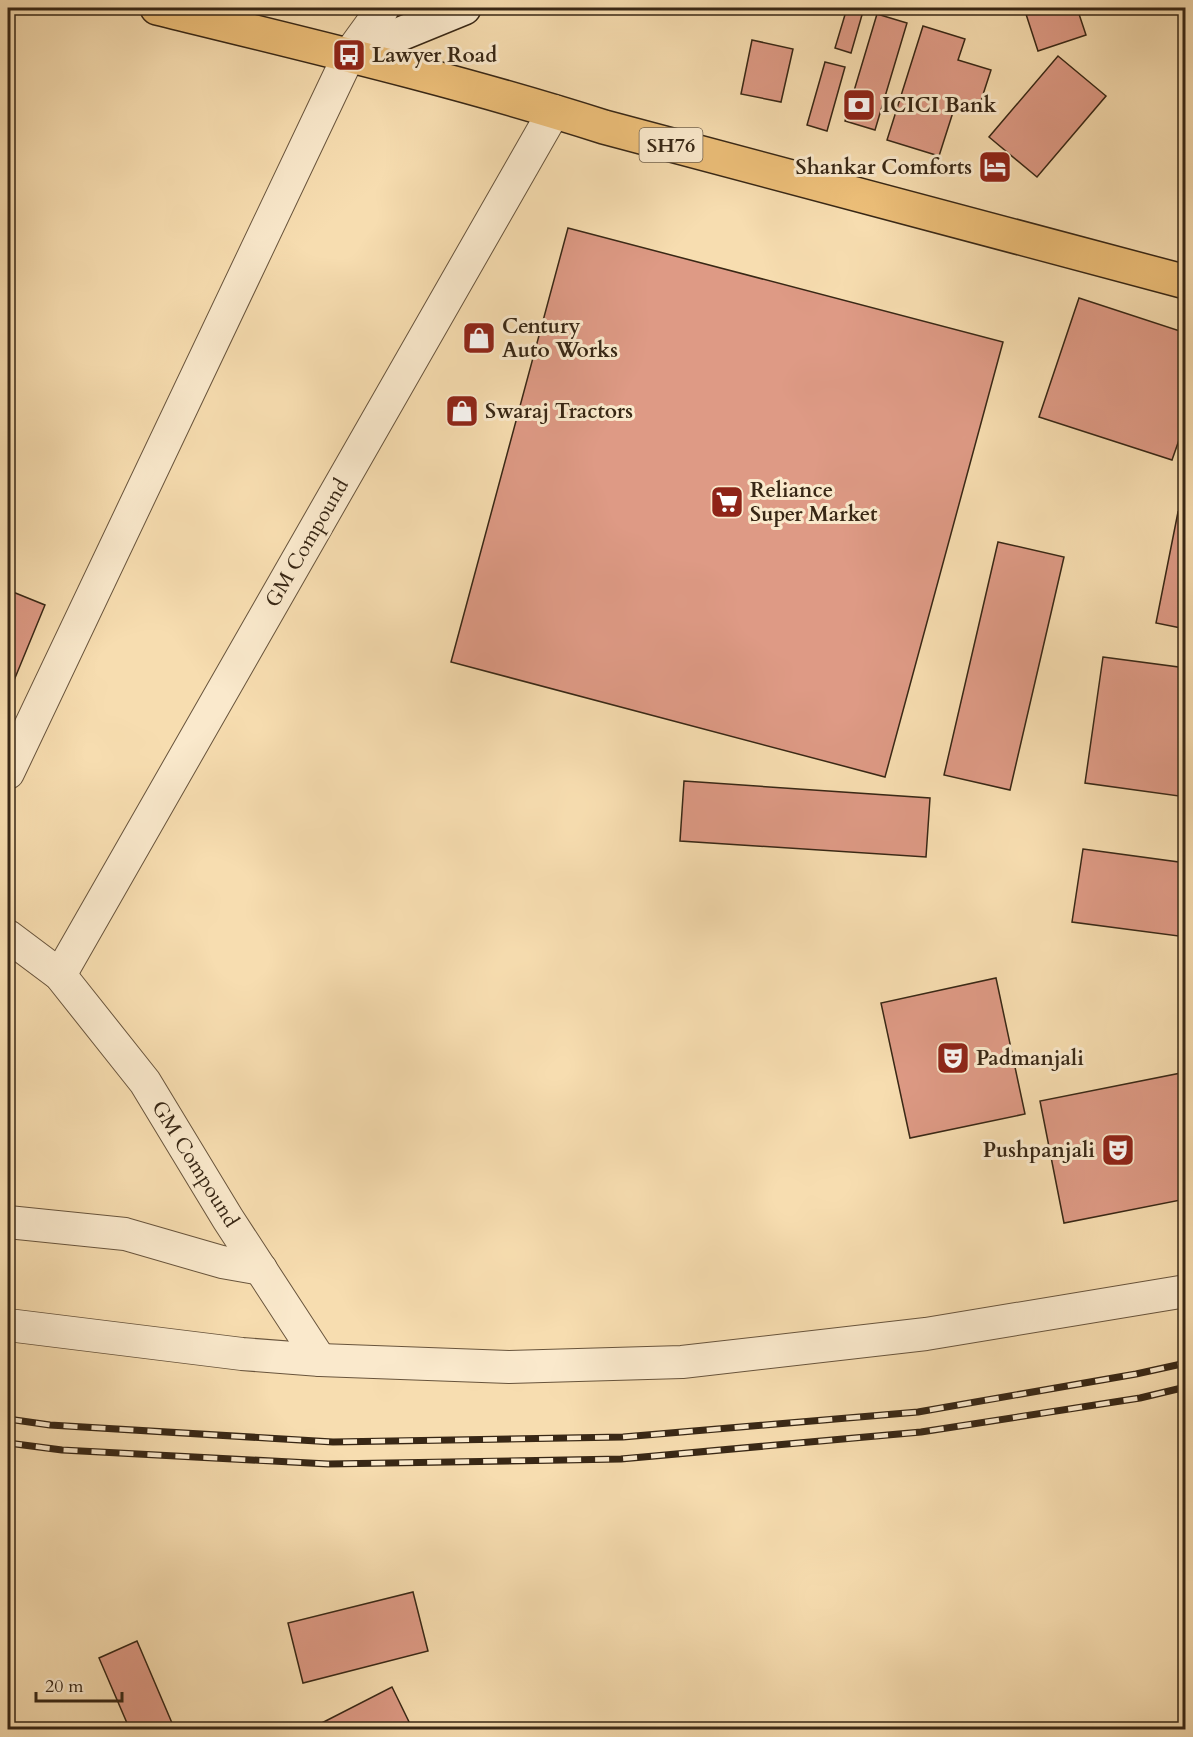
<svg xmlns="http://www.w3.org/2000/svg" width="1193" height="1737" viewBox="0 0 1193 1737" font-family="Cardo,serif">
<style>
.building{fill:#de9a85;stroke:#382715;stroke-width:1.5}
.lines{fill:none;stroke-linecap:round;stroke-linejoin:round}
.street-casing{stroke:#68543c;stroke-width:34}
.secondary-casing{stroke:#382715;stroke-width:36}
.primary-casing{stroke:#382715;stroke-width:36}
.street{stroke:#fae9cc;stroke-width:32}
.secondary{stroke:#fae9cc;stroke-width:33}
.primary{stroke:#ecbe78;stroke-width:33}
.rail-casing{stroke:#382715;stroke-width:7}
.rail{stroke:#fae9cc;stroke-width:4.5;stroke-dasharray:14;stroke-linecap:butt}
.labels{text-anchor:middle;dominant-baseline:central;stroke-width:6;stroke-linejoin:round;paint-order:stroke}
.shield{fill:#fae9cc;stroke:#72614c;stroke-width:1.5}
.shield-label{font-size:20px;font-weight:bold;fill:#382715}
.poi-label{font-size:21px;font-weight:bold;fill:#382715;stroke:#fae9cc;text-anchor:start}
.street-label{font-size:21px;fill:#382715;stroke:#fae9cc}
</style>
<rect width="100%" height="100%" fill="#f7ddb0"/>
<filter id="stains"><feTurbulence type="fractalNoise" baseFrequency=".00333" numOctaves="4"/><feColorMatrix values="0 0 0 0 .2 0 0 0 0 .09 0 0 0 0 .02 0 0 0 .5 -.17"/></filter>
<radialGradient id="worn" r=".72"><stop offset=".6" stop-color="#630" stop-opacity="0"/><stop offset="1" stop-color="#630" stop-opacity=".3"/></radialGradient>
<g class="building">
<path d="M847,8h17l-13,45 -16,-5z"/>
<path d="M1024,8h53l9,27 -48,16z"/>
<path d="M877,14l30,9 -32,107 -30,-9z"/>
<path d="M923,26l42,13 -7,21 33,10 -14,43 -22,-7 -16,50 -52,-16z"/>
<path d="M752,40l41,9 -12,53 -40,-8z"/>
<path d="M1058,56l48,40 -69,81 -48,-40z"/>
<path d="M825,62l20,5 -18,64 -20,-6z"/>
<path d="M568,228l435,114 -118,435 -434,-115z"/>
<path d="M1079,298l107,35v87l-14,40 -133,-43z"/>
<path d="M1178,512l8,2v115l-30,-6z"/>
<path d="M998,542l66,15 -54,233 -66,-15z"/>
<path d="M8,590l37,15 -37,90z"/>
<path d="M1103,657l83,11v129l-101,-14z"/>
<path d="M684,781l246,17 -4,59 -246,-16z"/>
<path d="M1083,849l103,14v74l-114,-15z"/>
<path d="M996,978l29,136 -115,24 -29,-135z"/>
<path d="M1186,1072v127l-122,24 -24,-122z"/>
<path d="M413,1592l15,59 -125,32 -15,-60z"/>
<path d="M137,1641l38,89h-45l-31,-72z"/>
<path d="M392,1687l21,43h-105z"/>
</g>
<g class="lines">
<defs>
<g id="street">
<path d="M8,773l341,-718 34,-47"/>
<path d="M8,936l52,39 85,107 83,137 92,141"/>
<path d="M60,975l494,-864"/>
<path d="M8,1222l117,12 97,28 39,7"/>
<path d="M8,1325l234,29 78,6 189,7 173,-5 244,-28 260,-43"/>
</g>
<path id="secondary" d="M349,55l115,-47"/>
<path id="primary" d="M157,8c150,37 300,72 447,119l582,155"/>
</defs>
<use href="#street" class="street-casing"/>
<use href="#secondary" class="secondary-casing"/>
<use href="#primary" class="primary-casing"/>
<use href="#street" class="street"/>
<use href="#secondary" class="secondary"/>
<use href="#primary" class="primary"/>
<defs>
<g id="rail">
<path d="M8,1419l42,6 283,17 290,-5 295,-25 218,-38 50,-11"/>
<path d="M8,1443l54,7 266,14 293,-5 300,-27 219,-34 46,-11"/>
</g>
</defs>
<use href="#rail" class="rail-casing"/>
<use href="#rail" class="rail"/>
</g>
<defs>
<symbol id="bus-square" viewBox="-11 -11 22 22"><rect x="-9" y="-9" width="18" height="18" rx="4" fill="#8f2418" stroke="#fae9cc"/><path d="M-5-6H5V4H4V6H2V4H-2V6H-4V4H-5ZM-3.5-4V0h7V-4ZM-3.5 1.2v1.5H-2V1.2ZM2 1.2v1.5H3.5V1.2Z" fill="#fff"/></symbol>
<symbol id="bank-square" viewBox="-11 -11 22 22"><rect x="-9" y="-9" width="18" height="18" rx="4" fill="#8f2418" stroke="#fae9cc"/><path d="M-6-4H6V4H-6ZM0-2.3a2.3 2.3 0 1 0 0 4.6a2.3 2.3 0 1 0 0-4.6Z" fill="#fff"/></symbol>
<symbol id="hotel-square" viewBox="-11 -11 22 22"><rect x="-9" y="-9" width="18" height="18" rx="4" fill="#8f2418" stroke="#fae9cc"/><path d="M-6-4.5h1.5V1H6V5H4.5V3h-9V5H-6ZM-4 0a1.8 1.8 0 1 1 3.6 0ZM.5 0V-2.5h3Q6-2.5 6 0Z" fill="#fff"/></symbol>
<symbol id="shop-square" viewBox="-11 -11 22 22"><rect x="-9" y="-9" width="18" height="18" rx="4" fill="#8f2418" stroke="#fae9cc"/><path d="M-5-2.5h2.3a2.7 3.5 0 0 1 5.4 0H5L5.5 6h-11ZM-1.5-2.5h3a1.5 2.3 0 0 0-3 0Z" fill="#fff"/></symbol>
<symbol id="supermarket-square" viewBox="-11 -11 22 22"><rect x="-9" y="-9" width="18" height="18" rx="4" fill="#8f2418" stroke="#fae9cc"/><path d="M-6-5.5h2.5l.6 2H6L4.5 2H-2.5L-4.4-4H-6ZM-1.5 3.2a1.3 1.3 0 1 0 .1 0ZM3 3.2a1.3 1.3 0 1 0 .1 0Z" fill="#fff"/></symbol>
<symbol id="theatre-square" viewBox="-11 -11 22 22"><rect x="-9" y="-9" width="18" height="18" rx="4" fill="#8f2418" stroke="#fae9cc"/><path d="M-5-5.5Q0-4 5-5.5V0Q5 5 0 6Q-5 5-5 0ZM-3.3-2.5H-1v1.5H-3.3ZM1-2.5H3.3v1.5H1ZM-2.8 1Q0 5.5 2.8 1Z" fill="#fff"/></symbol>
</defs>
<g fill-rule="evenodd">
<use href="#bus-square" x="330" y="36" width="38" height="38"/>
<use href="#bank-square" x="840" y="86" width="38" height="38"/>
<use href="#hotel-square" x="976" y="148" width="38" height="38"/>
<use href="#shop-square" x="460" y="319" width="38" height="38"/>
<use href="#shop-square" x="443" y="392" width="38" height="38"/>
<use href="#supermarket-square" x="708" y="483" width="38" height="38"/>
<use href="#theatre-square" x="934" y="1039" width="38" height="38"/>
<use href="#theatre-square" x="1099" y="1131" width="38" height="38"/>
</g>
<g class="labels">
<rect class="shield" x="639.5" y="128" width="63" height="34" rx="4.5"/>
<g class="shield-label">
<text x="671" y="145">SH76</text>
</g>
<g class="poi-label">
<text x="372" y="55">Lawyer Road</text>
<text x="882" y="105">ICICI Bank</text>
<text x="972" y="167" text-anchor="end">Shankar Comforts</text>
<text x="502" y="326">Century<tspan x="502" dy="24">Auto Works</tspan></text>
<text x="485" y="411">Swaraj Tractors</text>
<text x="750" y="490">Reliance<tspan x="750" dy="24">Super Market</tspan></text>
<text x="976" y="1058">Padmanjali</text>
<text x="1095" y="1150" text-anchor="end">Pushpanjali</text>
</g>
<g class="street-label">
<text transform="translate(307 543) rotate(-60)">GM Compound</text>
<text transform="translate(195 1164) rotate(58)">GM Compound</text>
</g>
</g>
<rect width="1193" height="1737" fill="none" stroke="#f7ddb0" stroke-width="30"/>
<rect x="9" y="9" width="1175" height="1719" fill="none" stroke="#382715" stroke-width="3"/>
<rect x="15" y="15" width="1163" height="1707" fill="none" stroke="#382715" stroke-width="1.5"/>
<path d="M36 1692v9h86v-9" fill="none" stroke="#382715" stroke-width="3"/>
<text x="45" y="1692" font-size="18" fill="#382715" stroke="#fae9cc" stroke-width="4.5" paint-order="stroke">20 m</text>
<rect width="100%" height="100%" filter="url(#stains)"/>
<rect width="100%" height="100%" fill="url(#worn)"/>
</svg>
